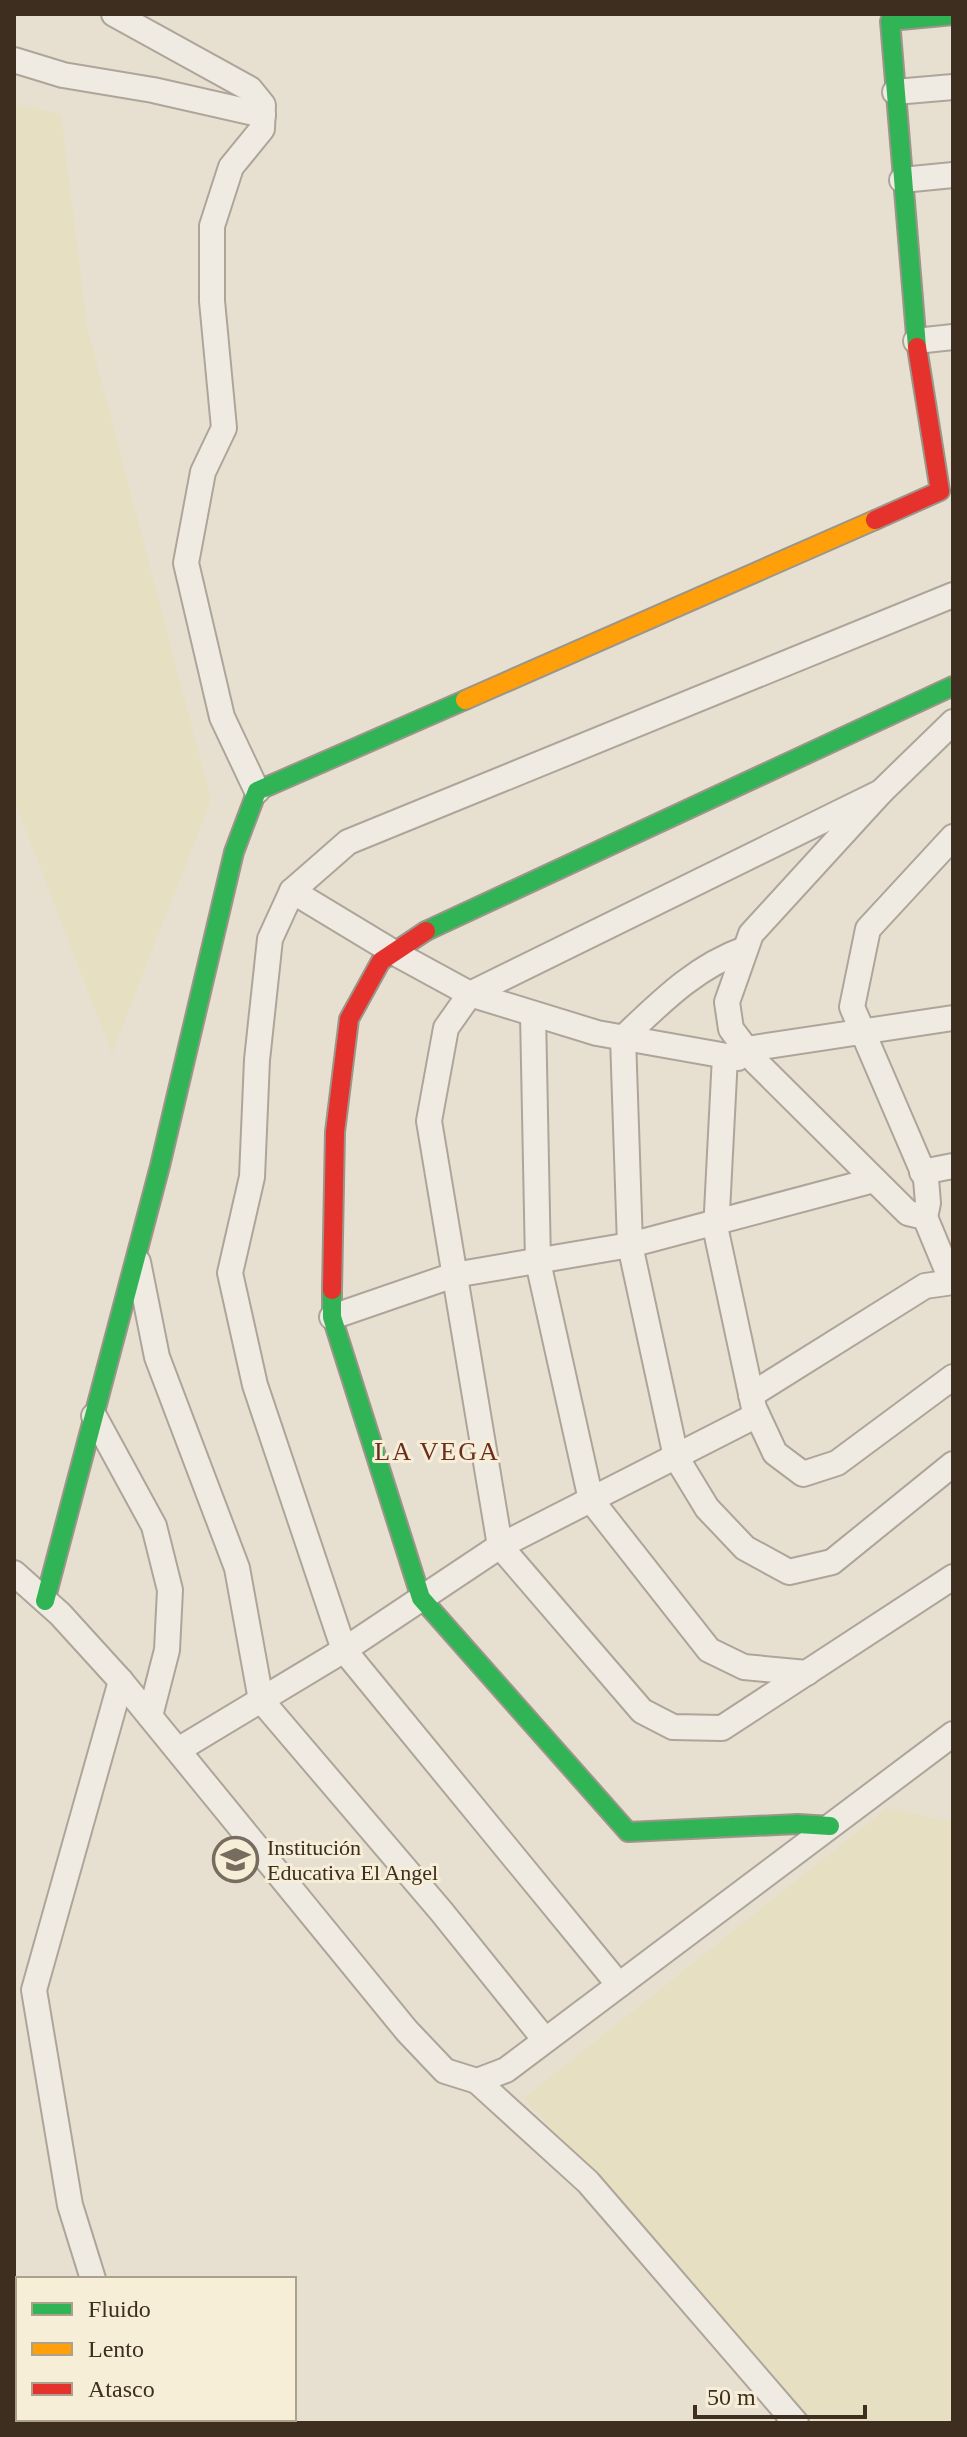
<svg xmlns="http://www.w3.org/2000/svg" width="967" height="2437" viewBox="0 0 967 2437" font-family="'Times New Roman',serif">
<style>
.farmland{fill:#e6dfc2}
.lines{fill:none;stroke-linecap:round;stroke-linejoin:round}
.street-casing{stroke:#ada599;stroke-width:28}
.fast-casing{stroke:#9c958a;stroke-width:22}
.slow-casing{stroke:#9c958a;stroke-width:22}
.jam-casing{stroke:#9c958a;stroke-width:22}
.street{stroke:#efebe3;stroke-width:24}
.fast{stroke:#30b455;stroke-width:18}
.slow{stroke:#ff9f0a;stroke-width:18}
.jam{stroke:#e5322d;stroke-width:18}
.labels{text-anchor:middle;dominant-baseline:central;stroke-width:6;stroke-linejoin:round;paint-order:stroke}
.poi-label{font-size:22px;fill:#3d2e20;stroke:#f7eed8;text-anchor:start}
.quarter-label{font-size:26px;letter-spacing:2px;fill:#6b2e1e;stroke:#f7eed8}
</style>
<rect width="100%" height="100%" fill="#e7e0d1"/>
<g class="farmland">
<path d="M14,104l47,10 26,212 124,474 -99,253 -98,-253z"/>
<path d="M887,1808l66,14v601h-138l-291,-325z"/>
</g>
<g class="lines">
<defs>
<g id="street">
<path d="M114,14l136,75 13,16 -1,24 -31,38 -19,59v75l12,127 -21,44 -17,91 36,154 35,74"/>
<path d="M14,60l49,15 90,15 110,25"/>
<path d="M895,92l58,-5"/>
<path d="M902,180l51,-5"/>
<path d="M916,341l37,-4"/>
<path d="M953,722l-72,70 -130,142 -24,68 4,27 25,33 152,151 17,4 3,-14 -2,-24 -74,-172 16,-78 85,-92"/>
<path d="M881,792l-411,202 -24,34 -17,93 71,425 142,165 31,16 49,1 231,-151"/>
<path d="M292,891l101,61 77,42 127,39 141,25"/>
<path d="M745,949c-50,18 -84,53 -122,89l7,207 46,212 31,51 38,40 44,24 43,-10 121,-98"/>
<path d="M533,1014l5,248 53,238 118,150 35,17 63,6"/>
<path d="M747,1049l206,-31"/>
<path d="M725,1056l-9,175 38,177 21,45 28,21 34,-11 116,-86"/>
<path d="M922,1172l31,-6"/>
<path d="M925,1217l27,65"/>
<path d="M138,1262l19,95 80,211 24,132 180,211 104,129"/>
<path d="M332,1317l122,-42 176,-30 244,-65"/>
<path d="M751,1395l174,-109 28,-4"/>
<path d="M94,1416l60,110 16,64 -3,60 -17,66"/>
<path d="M14,1573l46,41 61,67 286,350 38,40 32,10 29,-11 447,-336"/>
<path d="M178,1750l166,-100 156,-104 257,-131"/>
<path d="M619,1985l-275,-335 -89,-265 -25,-112 22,-96 5,-117 13,-121 22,-48 56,-49 605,-247"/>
<path d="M477,2081l111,101 208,241"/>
<path d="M93,2279l-23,-74 -36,-215 87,-309"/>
<path d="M105,2419l1,4"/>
<path d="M239,2419l7,4"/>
</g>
<g id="fast">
<path d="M917,347l-27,-326 63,-6"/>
<path d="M426,931l527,-245"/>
<path d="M332,1290v27l89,281 207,234 170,-8 32,2"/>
<path d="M45,1601l115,-435 74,-314 23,-61 208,-91"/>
</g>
<path id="slow" d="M465,700l410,-180"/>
<g id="jam">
<path d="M875,520l65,-29 -23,-144"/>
<path d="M332,1290l3,-158 14,-113 32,-58 45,-30"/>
</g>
</defs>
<use href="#street" class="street-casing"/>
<use href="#fast" class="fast-casing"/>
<use href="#slow" class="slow-casing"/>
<use href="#jam" class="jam-casing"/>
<use href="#street" class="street"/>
<use href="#fast" class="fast"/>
<use href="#slow" class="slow"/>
<use href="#jam" class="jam"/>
</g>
<defs>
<symbol id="school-ring" viewBox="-11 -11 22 22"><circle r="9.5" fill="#f7eed8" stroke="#786c5e" stroke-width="1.5"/><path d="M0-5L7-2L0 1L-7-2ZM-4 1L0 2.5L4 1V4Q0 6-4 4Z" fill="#786c5e"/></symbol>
</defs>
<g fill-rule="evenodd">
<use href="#school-ring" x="210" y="1834" width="51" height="51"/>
</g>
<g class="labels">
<g class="poi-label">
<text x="267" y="1847">Institución<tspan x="267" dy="25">Educativa El Angel</tspan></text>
</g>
<g class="quarter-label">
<text x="437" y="1451">LA VEGA</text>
</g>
</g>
<rect width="967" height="2437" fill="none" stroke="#3d2e20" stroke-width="32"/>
<rect x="16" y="2277" width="280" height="144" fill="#f7eed8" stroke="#ada18e" stroke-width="2"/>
<rect x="32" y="2303" width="40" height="12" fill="#30b455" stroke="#ada18e" stroke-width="2"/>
<text x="88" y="2317" font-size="24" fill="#3d2e20">Fluido</text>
<rect x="32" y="2343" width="40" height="12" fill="#ff9f0a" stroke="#ada18e" stroke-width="2"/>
<text x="88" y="2357" font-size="24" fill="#3d2e20">Lento</text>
<rect x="32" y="2383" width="40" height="12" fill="#e5322d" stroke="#ada18e" stroke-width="2"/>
<text x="88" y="2397" font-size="24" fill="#3d2e20">Atasco</text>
<path d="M695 2405v12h170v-12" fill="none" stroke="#3d2e20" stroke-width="4"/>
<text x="707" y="2405" font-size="24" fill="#3d2e20" stroke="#f7eed8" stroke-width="6" paint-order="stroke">50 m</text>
</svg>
